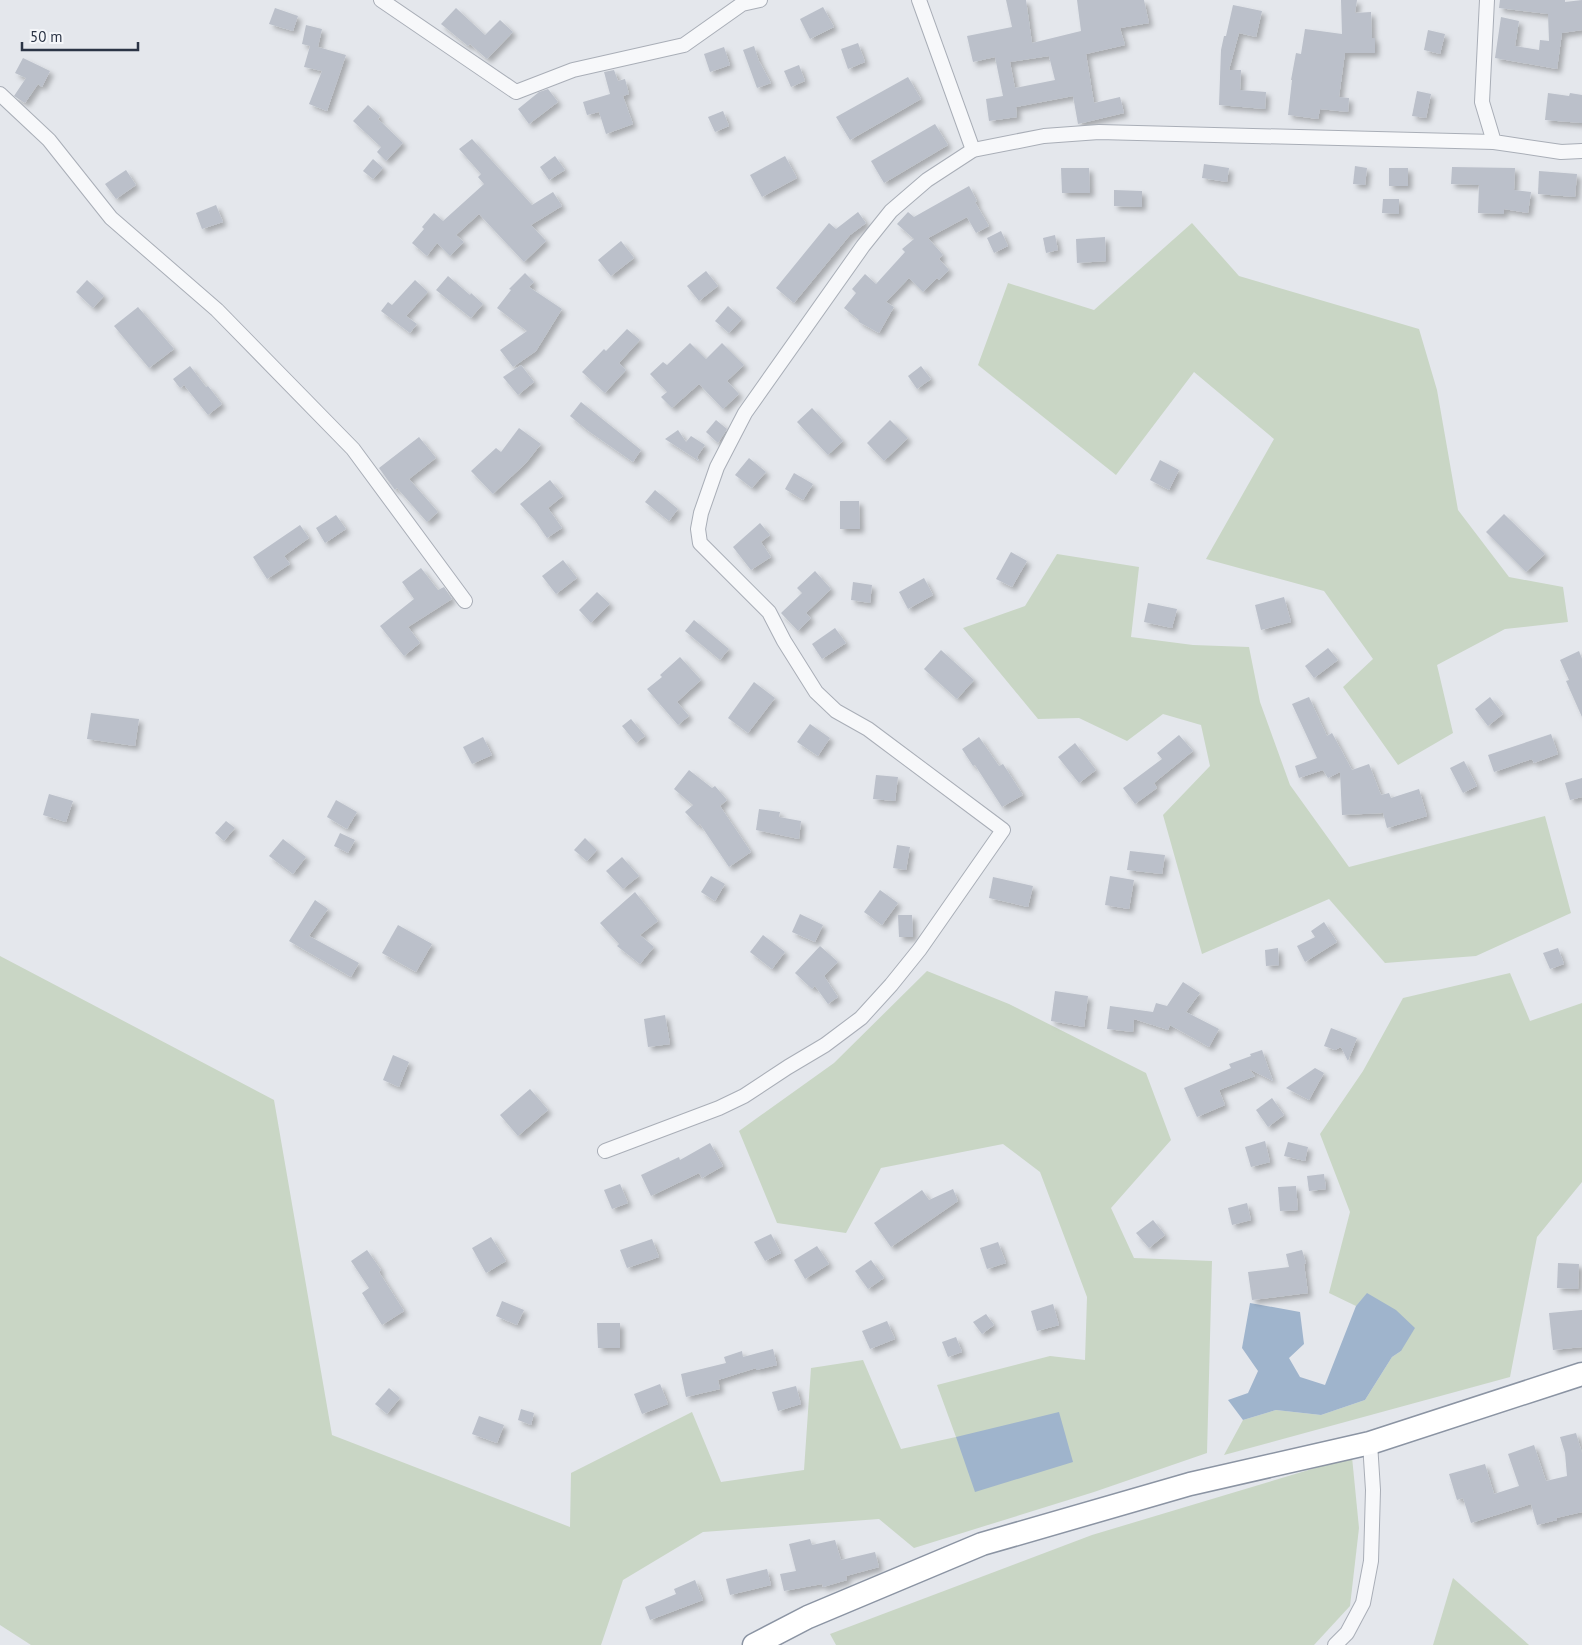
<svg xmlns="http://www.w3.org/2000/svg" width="1582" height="1645" viewBox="0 0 1582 1645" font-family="'PT Sans',sans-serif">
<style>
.green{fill:#c9d6c5}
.water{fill:#9fb4cc}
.building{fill:#bbc0ca;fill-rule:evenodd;filter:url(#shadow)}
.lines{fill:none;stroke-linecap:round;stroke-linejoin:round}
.minor-casing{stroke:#a9aeb7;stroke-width:16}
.trunk-casing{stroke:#8b94a3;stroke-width:25}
.minor{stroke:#f7f8fa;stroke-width:14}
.trunk{stroke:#fff;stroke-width:22}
</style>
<defs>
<filter id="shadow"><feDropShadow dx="4" dy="4" stdDeviation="2.5" flood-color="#0004"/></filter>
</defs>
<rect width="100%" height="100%" fill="#e4e7ec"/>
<g class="green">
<path d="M1192,223l47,53 180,53 18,61 21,120 51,67 54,10 5,35 -63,7 -68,36 16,68 -55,32 -55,-78 30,-28 -49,-68 -118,-32 68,-120 -80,-67 -78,103 -138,-110 30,-82 86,27z"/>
<path d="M1057,554l82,13 -8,70 62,8 56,2 11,55 30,83 59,82 196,-51 26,97 -95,43 -91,7 -56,-64 -127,55 -39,-139 47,-49 -9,-41 -38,-11 -36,27 -48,-23 -41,1 -75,-91 62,-22z"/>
<path d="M0,956l274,144 58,335 238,92 1,-54 121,-61 29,70 83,-12 7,-102 52,-8 38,89 55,-12 -19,-52 113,-29 35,4 2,-63 -47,-125 -37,-28 -122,24 -35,65 -69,-10 -38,-92 95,-68 93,-92 82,33 137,69 25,67 -60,68 23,50 78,3 -5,192 -113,39 -180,56 -35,-29 -176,13 -80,48 -22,65h-570l-31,-20z"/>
<path d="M1510,973l20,48 52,-18v179l-45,55 -27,140 -286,78 19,-35 33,-10 45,5 44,-15 27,-43 9,-6 -34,-57 -11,12 -27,-13 21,-81 -30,-78 43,-63 40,-73z"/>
<path d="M1352,1457l7,71 -9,78 -36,39h-478l-6,-11 262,-99z"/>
<path d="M1453,1578l76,67h-96z"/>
</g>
<g class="water">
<path d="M1367,1293l29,17 19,18 -14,23 -9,6 -27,43 -44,15 -45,-5 -33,10 -15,-20 20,-7 10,-22 -16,-23 8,-45 50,9 4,32 -15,14 11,19 25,8 31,-79z"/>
<path d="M1059,1412l14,50 -98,30 -19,-55z"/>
</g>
<g class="building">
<path d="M1006,0h20l6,43 49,-12 -4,-31h67l5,23 -29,5 5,17 -39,9 8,49 26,-6 4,16 -46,11 -5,-28 -57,11 1,10 -28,4 -3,-22 17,-3 -8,-39 -22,5 -6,-26 45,-9zM1049,56l6,24 -40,8 -5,-26z"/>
<path d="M1341,0h16l-2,13 16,-1 1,26h3v15h-30l-6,44 10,1 -1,14 -28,-3 -2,10 -30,-4 4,-35h-1l5,-27 5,1 4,-25 37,5z"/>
<path d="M1500,0h65v2l17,-2v30l-20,3 -5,36 -62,-11 6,-41 18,4 -4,25 24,4 1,-10 9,1 -1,-27 -49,-6z"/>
<path d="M1233,5l29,6 -6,26 -17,-4 -10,37h12l-1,20 26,2 -1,17 -46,-4 2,-55 3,-14h2z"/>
<path d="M823,7l11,20 -24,12 -10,-20z"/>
<path d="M275,8l23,8 -5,15 -24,-7z"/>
<path d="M456,8l29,27 15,-15 13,12 -26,27 -17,-15 -2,2 -27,-22z"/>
<path d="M306,25l16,4 -4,18 28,8 -19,56 -18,-7 13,-33 -18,-4 6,-21 -8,-2z"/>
<path d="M1428,30l17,4 -5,20 -16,-4z"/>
<path d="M858,43l7,19 -17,7 -7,-20z"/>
<path d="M754,46l5,15 12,22 -14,5 -14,-38z"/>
<path d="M724,47l6,18 -20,7 -6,-18z"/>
<path d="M23,58l27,13 -8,16 -4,-3 -13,19 -11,-7 12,-18 -11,-5z"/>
<path d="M799,65l6,16 -14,6 -7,-16z"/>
<path d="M614,70l4,11 7,-2 4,15 -6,2 10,28 -27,10 -7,-22 -12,3 -4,-13 27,-8 -6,-22z"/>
<path d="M908,77l13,22 -71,41 -14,-23z"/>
<path d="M548,89l10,13 -29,22 -11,-15 21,-17z"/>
<path d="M1417,91l14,3 -5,24 -14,-2z"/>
<path d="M1548,93l21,3 1,-3 12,2v28l-37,-3z"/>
<path d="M368,105l12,11 -2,3 25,24 -17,18 -9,-9 4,-5 -28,-26z"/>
<path d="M723,111l6,15 -14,6 -7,-15z"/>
<path d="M935,124l13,21 -64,38 -13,-22z"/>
<path d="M472,139l60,66 21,-13 9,14 -31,19 15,16 -22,21 -45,-48 -23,21 8,7 -14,14 -13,-13 -10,13 -15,-13 12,-14 -2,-2 12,-14 9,8 41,-37 -6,-7 3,-3 -22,-25z"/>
<path d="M555,156l10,14 -16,10 -9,-13z"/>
<path d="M785,156l12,22 -35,19 -12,-22z"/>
<path d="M373,159l10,9 -10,11 -10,-8z"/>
<path d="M1204,164l25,4 -2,14 -25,-4z"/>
<path d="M1355,166l12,2 -2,17 -12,-1z"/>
<path d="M1452,167l63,1 -1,22 17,2 -3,21 -24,-4v5l-26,-1 1,-28 -28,-1z"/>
<path d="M1061,168h28l1,25h-28z"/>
<rect x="1389" y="168" width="19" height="18"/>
<path d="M126,170l10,15 -20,14 -11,-15z"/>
<path d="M1539,171l38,3 -2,23 -37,-3z"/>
<path d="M969,186l8,15 -2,1 14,24 -13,7 -9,-16 -39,21 15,17 -4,4 10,11 -10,10 -2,-2 -14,14 -14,-14 -23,24 8,5 -15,26 -20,-11v-2l-15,-12 12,-15 -4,-4 13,-15 11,10 29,-32 -3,-3 12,-10 -17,-15 11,-12 6,5z"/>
<path d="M1114,190l28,1v16l-28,-1z"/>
<path d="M1383,199h16v15l-17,-1z"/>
<path d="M216,205l7,17 -21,7 -6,-16z"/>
<path d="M858,212l8,11 -16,12 -56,68 -18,-15 53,-65 7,6z"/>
<path d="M1001,231l7,15 -14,7 -7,-15z"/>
<path d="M1055,235l3,15 -12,3 -3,-15z"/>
<path d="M1105,237l1,24 -29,2 -1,-24z"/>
<path d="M621,241l13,17 -23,18 -13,-16z"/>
<path d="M706,271l12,15 -19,15 -12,-15z"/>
<path d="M525,273l9,9 -5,5 33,22 -26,42 -23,16 -13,-17 27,-19 -30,-23 14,-18 -2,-1z"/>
<path d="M448,276l22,19 1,-2 12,11 -12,14 -35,-28z"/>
<path d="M87,280l17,16 -11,12 -17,-16z"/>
<path d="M415,280l13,12 -22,24 11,8 -7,9 -29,-22 7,-9 4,3z"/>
<path d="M728,306l14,13 -13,14 -14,-12z"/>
<path d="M138,307l36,42 -25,19 -35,-42z"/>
<path d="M627,329l13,11 -21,23 7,7 -21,23 -23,-21 22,-23 2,2z"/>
<path d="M690,343l16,16 16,-16 22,22 -17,16 12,13 -16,15 -24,-25 -27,24 -11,-11 6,-5 -17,-18 13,-12 4,3z"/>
<path d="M521,365l13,17 -16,13 -15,-18z"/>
<path d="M190,366l16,21 2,-1 14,18 -14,11 -24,-30 -4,3 -7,-9z"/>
<path d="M921,366l10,13 -14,10 -9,-13z"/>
<path d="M581,402l60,48 -8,12 -46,-32 -17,-14z"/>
<path d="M812,408l31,33 -15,14 -31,-33z"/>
<path d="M716,420l11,9 -9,14 -12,-11z"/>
<path d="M890,420l18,18 -24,23 -17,-18z"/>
<path d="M519,428l22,16 -15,19 -33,31 -22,-23 25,-23 5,4z"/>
<path d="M678,430l8,12 5,-6 14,9 -8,12 2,4 -34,-22z"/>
<path d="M419,437l17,21 -27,21 29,33 -11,10 -30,-34 -2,2 -16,-22z"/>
<path d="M749,458l17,14 -14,16 -17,-13z"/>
<path d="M1160,460l19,10 -10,20 -19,-10z"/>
<path d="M794,473l19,11 -10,16 -18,-11z"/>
<path d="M550,480l13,16 -15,12 14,20 -15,10 -13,-19 -14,-15z"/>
<path d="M655,490l23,19 -9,12 -24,-19z"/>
<path d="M840,501h19l1,28h-20z"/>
<path d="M1504,514l41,40 -19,18 -40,-40z"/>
<path d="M336,515l10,14 -21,14 -9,-15z"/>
<path d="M760,523l10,12 -9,7 10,15 -20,13 -18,-23z"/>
<path d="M300,525l9,13 -25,18 6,8 -23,15 -14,-22z"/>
<path d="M1011,552l16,9 -15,26 -16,-8z"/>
<path d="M563,560l14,18 -21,16 -14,-18z"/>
<path d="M421,568l17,22 6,-3 8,12 -44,28 12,16 -16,13 -24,-30 34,-27 -12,-17z"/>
<path d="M815,571l16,18 -25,24 5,5 -13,13 -17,-18 21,-20 -5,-5z"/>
<path d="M924,578l9,17 -25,14 -9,-17z"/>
<path d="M853,582l19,3 -2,18 -19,-3z"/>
<path d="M597,592l13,12 -19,19 -12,-13z"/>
<path d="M1284,597l7,25 -30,8 -6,-25z"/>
<path d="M1148,603l29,6 -5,19 -28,-6z"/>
<path d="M694,620l35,29 -9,11 -35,-29z"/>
<path d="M835,628l11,15 -24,16 -10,-15z"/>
<path d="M1328,648l10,12 -24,18 -9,-12z"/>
<path d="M941,650l33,30 -17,19 -33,-30z"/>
<path d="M1579,651l3,8v58l-16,-36 3,-1 -9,-20z"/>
<path d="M680,657l21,23 -24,22 12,14 -11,9 -31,-36 15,-12 -2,-2z"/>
<path d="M754,682l21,16 -27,35 -20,-15z"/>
<path d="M1309,697l18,39 5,-3 20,37 17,-6 12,31 8,-2 2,5 28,-9 8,27 -40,12 -4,-15 -41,2 -2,-43 -12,6 -5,-8 -24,8 -4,-12 22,-8 -25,-54z"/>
<path d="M1490,697l13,17 -15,12 -13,-17z"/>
<path d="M91,713l48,6 -4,27 -48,-7z"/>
<path d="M631,719l14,17 -9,7 -14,-17z"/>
<path d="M810,724l20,14 -12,18 -21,-14z"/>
<path d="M1551,734l7,20 -24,9 -2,-4 -38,13 -6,-17z"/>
<path d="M1179,735l14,16 -39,32 3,5 -22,16 -12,-16 39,-29 -5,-6z"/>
<path d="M483,737l9,18 -20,9 -9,-17z"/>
<path d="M979,737l20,29 4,-2 20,31 -21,12 -27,-42 -2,1 -11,-17z"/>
<path d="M1075,743l21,27 -17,13 -21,-26z"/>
<path d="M1464,761l13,25 -14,7 -13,-25z"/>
<path d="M689,770l23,18 3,-2 12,14 -7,6 31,46 -22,15 -29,-43 -2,2 -13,-14 8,-7 -19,-16z"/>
<path d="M876,775l22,2 -3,24 -22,-2z"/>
<path d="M1582,778v19l-12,3 -5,-17z"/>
<path d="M49,794l24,7 -7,21 -23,-7z"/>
<path d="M336,800l21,12 -10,17 -20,-12z"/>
<path d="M759,809l21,3 -1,5 22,4 -2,18 -43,-9z"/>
<path d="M226,821l9,7 -11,13 -9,-8z"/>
<path d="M340,833l15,7 -7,13 -14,-7z"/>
<path d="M585,838l12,12 -10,11 -13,-11z"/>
<path d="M283,839l23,18 -13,17 -24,-18z"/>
<path d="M897,845l13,2 -4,23 -13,-2z"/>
<path d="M1130,851l35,4 -3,19 -35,-4z"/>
<path d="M622,857l17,19 -16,13 -17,-18z"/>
<path d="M711,876l14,8 -10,17 -14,-9z"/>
<path d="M1110,876l24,4 -5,29 -24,-4z"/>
<path d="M993,877l40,9 -5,21 -39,-9z"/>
<path d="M880,890l18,13 -16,22 -18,-13z"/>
<path d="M635,892l23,29 -18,14 14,12 -14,17 -23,-18 2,-2 -19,-21z"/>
<path d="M315,900l13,9 -19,27 50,27 -8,14 -62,-36z"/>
<path d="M800,914l23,11 -8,17 -23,-10z"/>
<path d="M898,915h14l1,22h-14z"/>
<path d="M1324,922l13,20 -32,20 -8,-16 18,-9 -4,-6z"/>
<path d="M398,925l34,19 -16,28 -34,-19z"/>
<path d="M763,935l22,17 -13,17 -22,-17z"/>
<path d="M820,946l18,16 -14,14 14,21 -10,7 -13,-18 -3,3 -17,-16z"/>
<path d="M1278,948l1,17 -13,1 -1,-16z"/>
<path d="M1558,948l6,16 -14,5 -7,-16z"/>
<path d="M1183,982l17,11 -14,19 33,17 -10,18 -39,-22 -2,5 -34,-11 -1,13 -26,-3 3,-23 43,6 3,-9 11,3z"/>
<path d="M1055,991l33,5 -4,31 -33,-6z"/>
<path d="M665,1015l5,29 -22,3 -4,-28z"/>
<path d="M1331,1028l26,10 -9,23 -7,-14 -6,3 -11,-4z"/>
<path d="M1262,1050l11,31 -24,-12 6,7 -36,14 6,15 -28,12 -13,-29 47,-20 -2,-4 22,-8 -1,-2z"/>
<path d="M393,1055l16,7 -10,25 -16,-7z"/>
<path d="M1315,1068l9,5 -15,27 -23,-12z"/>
<path d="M530,1089l18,21 -30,26 -18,-21z"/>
<path d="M1272,1098l12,17 -16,12 -12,-17z"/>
<path d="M1265,1141l5,21 -19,5 -6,-20z"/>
<path d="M1288,1142l20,5 -3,14 -21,-5z"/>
<path d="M710,1143l13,23 -21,12 -3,-5 -48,23 -10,-21 38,-18 1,3z"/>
<path d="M1324,1174l2,15 -17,2 -2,-15z"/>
<path d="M620,1184l8,19 -16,6 -8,-19z"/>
<path d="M1296,1186l2,24 -18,1 -2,-24z"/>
<path d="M953,1189l5,12 -67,46 -17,-24 48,-33 7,10z"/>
<path d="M1247,1203l4,17 -19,5 -4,-17z"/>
<path d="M1153,1220l12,15 -16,13 -13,-15z"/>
<path d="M771,1234l10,19 -16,8 -11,-19z"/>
<path d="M491,1237l15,24 -20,12 -14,-25z"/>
<path d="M652,1239l7,18 -32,11 -7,-18z"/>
<path d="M998,1242l8,21 -19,6 -7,-21z"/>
<path d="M817,1246l12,18 -24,15 -11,-19z"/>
<path d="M367,1250l14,20 -2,2 25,39 -22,14 -20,-32 7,-5 -18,-27z"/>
<path d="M1302,1250l4,13 -2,1 4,29 -56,7 -4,-28 41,-5 -3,-13z"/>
<path d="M871,1260l13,18 -16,11 -13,-18z"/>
<path d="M1558,1263l21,1 -1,25 -21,-1z"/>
<path d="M502,1301l22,9 -7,15 -21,-9z"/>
<path d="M1053,1304l6,21 -22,6 -6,-20z"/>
<path d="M1582,1310v37l-29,3 -4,-37z"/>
<path d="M986,1314l8,11 -12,9 -9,-12z"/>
<path d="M887,1321l8,18 -25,10 -8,-18z"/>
<path d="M597,1323h23v25h-22z"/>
<path d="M956,1337l6,15 -14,5 -6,-15z"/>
<path d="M773,1349l4,16 -21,5v-2l-38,12 2,9 -34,8 -5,-23 45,-11 -2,-6 18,-6 1,6z"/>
<path d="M660,1384l8,20 -26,10 -8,-20z"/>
<path d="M796,1386l5,18 -23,7 -6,-19z"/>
<path d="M389,1388l11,10 -13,16 -12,-10z"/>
<path d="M521,1409l13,4 -3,12 -13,-5z"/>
<path d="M479,1416l25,9 -7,18 -25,-9z"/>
<path d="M1576,1433l6,20v59l-26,6 1,2 -20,5 -6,-21 -60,19 -8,-25 -6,2 -8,-26 36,-10 9,30 25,-8 -11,-32 26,-9 12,36 21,-5 -2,-23 -5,-16z"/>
<path d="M810,1539l2,6 23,-5 6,20 34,-8 4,15 -33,9 1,4 -24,7 -1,-3 -38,7 -4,-17 16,-3 -7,-27z"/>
<path d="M767,1569l4,16 -41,10 -4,-16z"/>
<path d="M695,1580l8,20 -53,20 -5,-13 31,-13 -2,-5z"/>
</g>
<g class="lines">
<defs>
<g id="minor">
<path d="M381,0l135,92 57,-22 111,-25 58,-41 18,-4"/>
<path d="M919,0l54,150"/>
<path d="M1487,0l-5,102 12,40 67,10 21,-1"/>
<path d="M0,94l49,46 62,78 106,92 136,139 112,152"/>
<path d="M605,1151l114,-43 25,-12 44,-29 37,-22 36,-27 30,-33 29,-36 83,-119 -135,-101 -32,-18 -20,-19 -32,-51 -15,-29 -69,-69 -2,-14 3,-16 16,-46 28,-54 118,-167 28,-35 36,-31 46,-30 71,-14 55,-4 395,10"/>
<path d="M1335,1645l12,-12 16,-30 8,-42 2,-71 -3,-47"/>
</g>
<path id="trunk" d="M754,1645l54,-28 174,-73 208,-60 180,-41 212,-69"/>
</defs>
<use href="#minor" class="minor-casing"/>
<use href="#trunk" class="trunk-casing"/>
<use href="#minor" class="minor"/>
<use href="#trunk" class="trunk"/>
</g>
<path d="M22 42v8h116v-8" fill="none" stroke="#2b3445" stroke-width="2.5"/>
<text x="30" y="42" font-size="15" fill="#2b3445" stroke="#f4f6f9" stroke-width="4" paint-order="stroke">50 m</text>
</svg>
